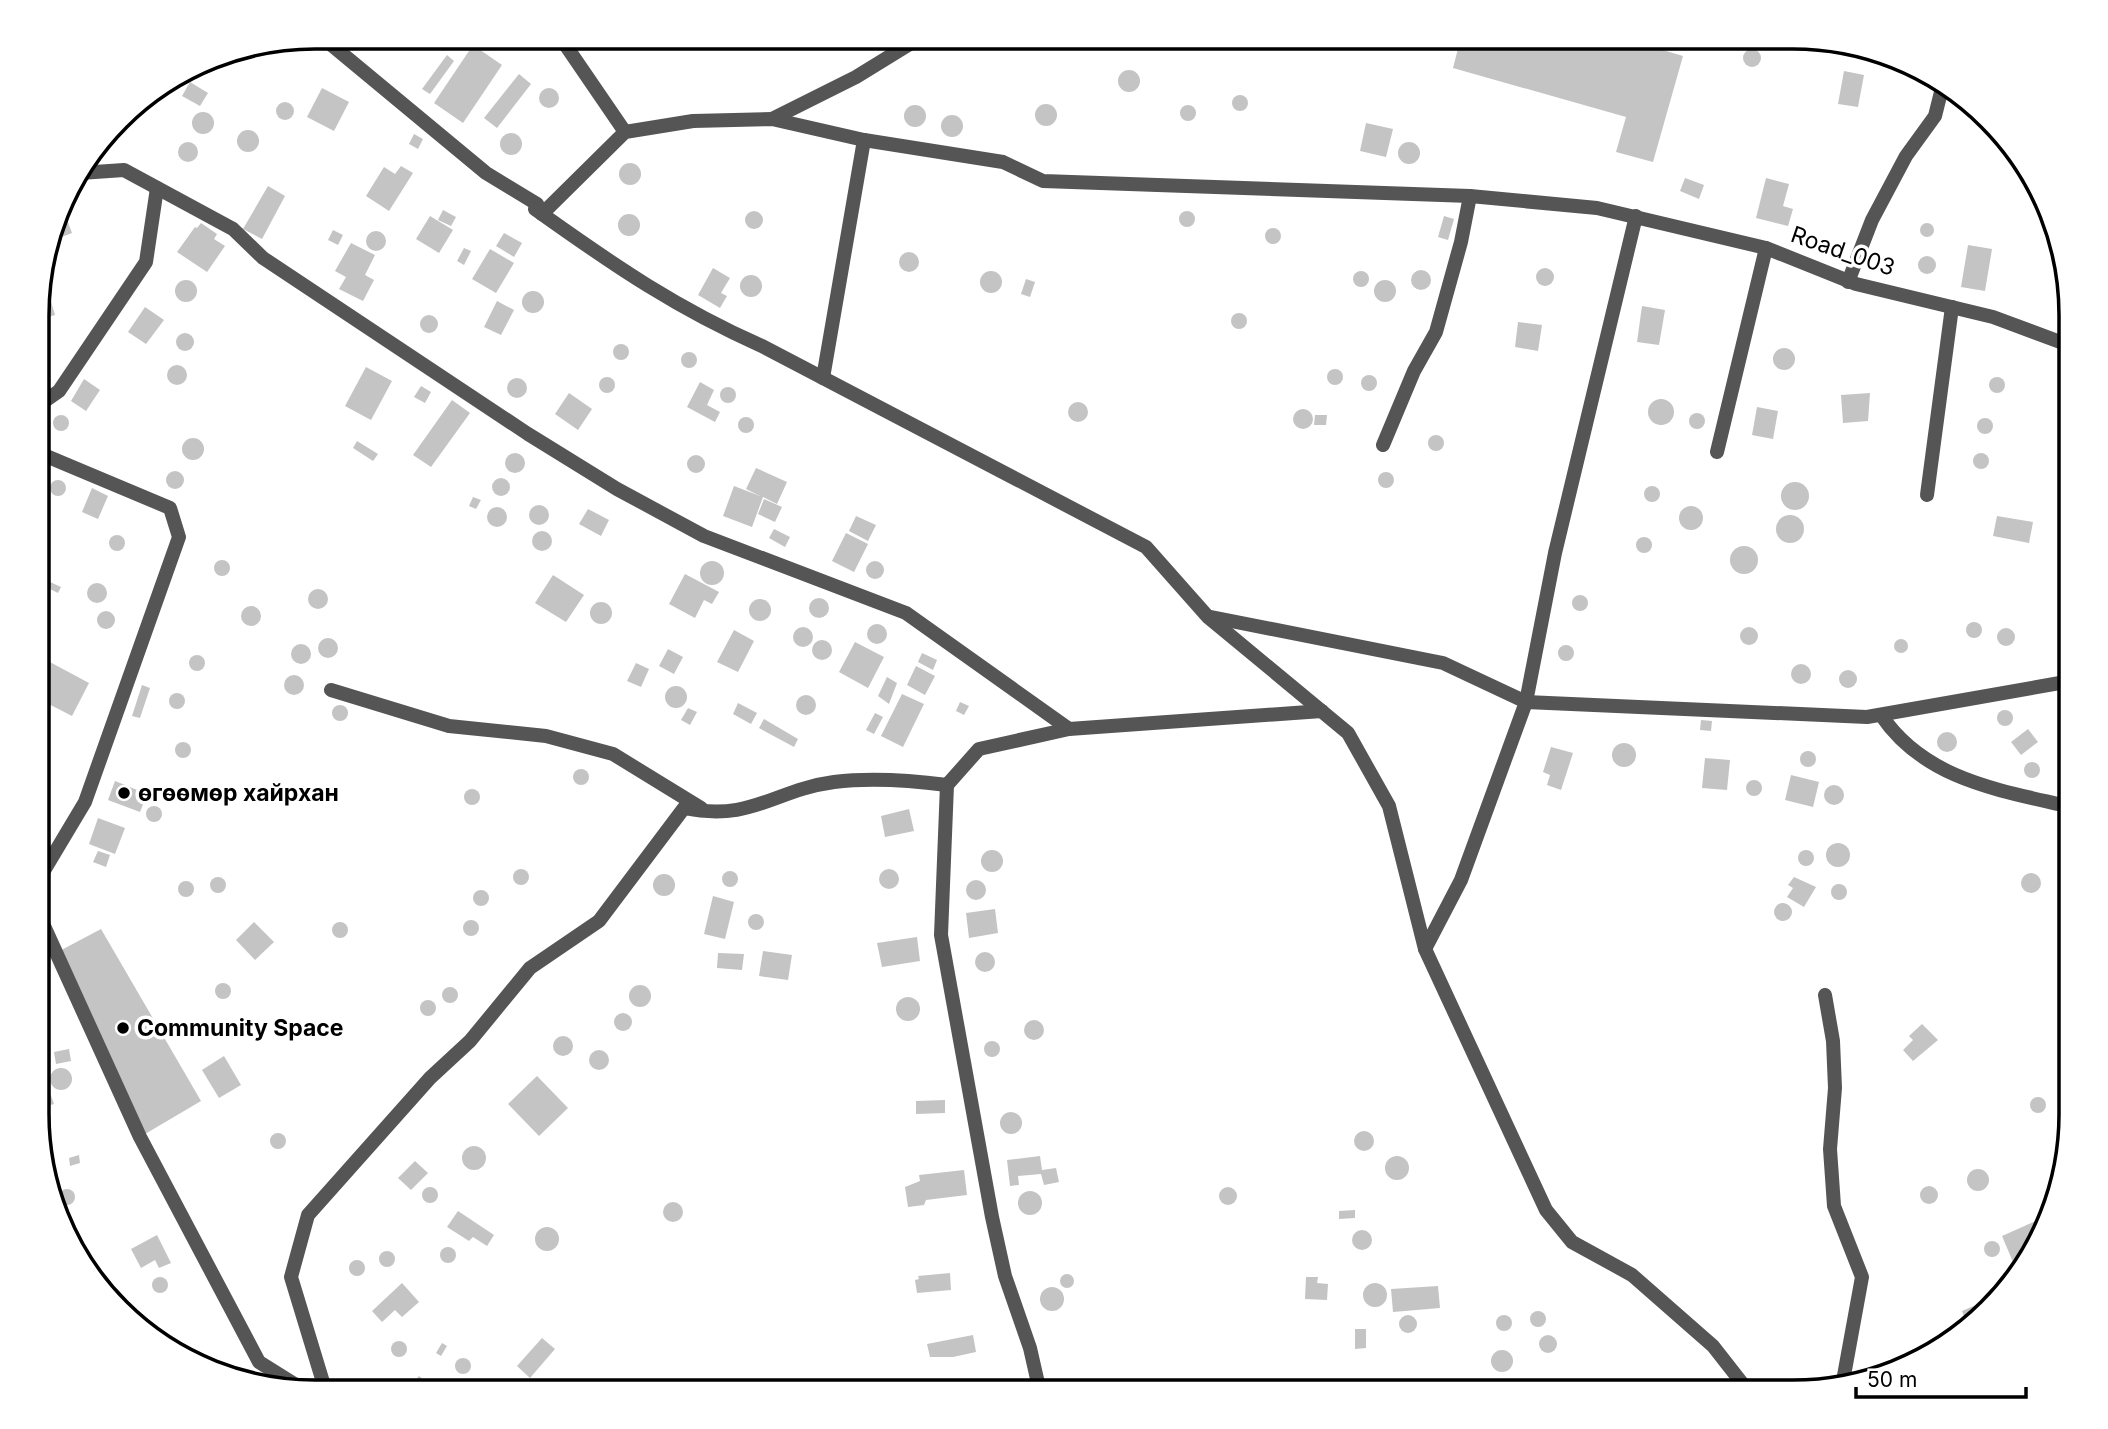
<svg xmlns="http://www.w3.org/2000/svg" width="2108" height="1429" viewBox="0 0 2108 1429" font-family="Inter,sans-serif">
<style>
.building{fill:#c4c4c4}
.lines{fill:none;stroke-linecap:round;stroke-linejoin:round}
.street{stroke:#555;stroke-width:14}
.poi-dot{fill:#000;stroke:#fff;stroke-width:2.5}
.labels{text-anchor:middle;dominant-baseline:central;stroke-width:7;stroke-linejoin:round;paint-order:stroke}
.street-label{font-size:23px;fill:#000;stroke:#fff}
.poi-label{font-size:23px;font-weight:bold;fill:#000;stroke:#fff;text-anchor:start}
.rim{fill:none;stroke:#000;stroke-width:3.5}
</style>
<rect width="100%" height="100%" fill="#fff"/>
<g class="building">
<path d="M1461,37h158l64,19 -30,106 -37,-10 10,-35 -173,-49z"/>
<path d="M473,45l29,20 -39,58 -29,-20z"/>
<circle cx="1752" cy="58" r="9"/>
<path d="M447,55l7,6 -24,33 -8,-5z"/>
<circle cx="1129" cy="81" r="11"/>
<path d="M1844,71l20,4 -6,32 -20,-3z"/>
<path d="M519,74l12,10 -34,44 -13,-10z"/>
<path d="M190,82l18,11 -8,13 -18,-10z"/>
<circle cx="549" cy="98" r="10"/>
<path d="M322,88l27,14 -15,29 -27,-14z"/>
<circle cx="1240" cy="103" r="8"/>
<circle cx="285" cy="111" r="9"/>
<circle cx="1046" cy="115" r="11"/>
<circle cx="915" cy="116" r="11"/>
<circle cx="1188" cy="113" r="8"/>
<circle cx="203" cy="123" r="11"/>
<circle cx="952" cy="126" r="11"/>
<path d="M1366,123l27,6 -7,28 -26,-6z"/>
<circle cx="248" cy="141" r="11"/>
<circle cx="511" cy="144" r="11"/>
<path d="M414,134l9,5 -5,10 -9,-5z"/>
<circle cx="188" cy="152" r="10"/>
<circle cx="1409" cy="153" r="11"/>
<circle cx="630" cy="174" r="11"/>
<path d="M401,166l12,7 -24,38 -23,-15 18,-29 11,7z"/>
<path d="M1685,178l19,7 -5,14 -19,-8z"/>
<path d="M1766,178l23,6 -6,22 10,3 -5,17 -32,-8z"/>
<path d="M268,186l17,10 -23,43 -19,-10z"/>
<path d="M63,209l9,24 -21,8 9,-31z"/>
<path d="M443,210l13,7 -5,9 -13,-6z"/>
<circle cx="1187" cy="219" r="8"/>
<circle cx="754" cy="220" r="9"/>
<circle cx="629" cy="225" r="11"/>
<path d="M430,216l23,14 -14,23 -23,-14z"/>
<path d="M1444,216l10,3 -6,21 -10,-3z"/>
<path d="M201,223l16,11 -3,5 11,7 -18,26 -30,-20 18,-25 2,1z"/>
<circle cx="1927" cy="230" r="7"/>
<circle cx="1273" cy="236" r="8"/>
<path d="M333,230l10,5 -5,10 -10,-5z"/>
<circle cx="376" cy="241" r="10"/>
<path d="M504,233l18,10 -8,14 -18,-11z"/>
<path d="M351,243l24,12 -10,20 9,5 -11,21 -24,-12 7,-12 -11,-6z"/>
<path d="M1968,245l24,4 -7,42 -24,-4z"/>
<path d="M464,248l7,3 -7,14 -7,-4z"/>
<path d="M490,249l24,14 -18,30 -24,-14z"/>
<circle cx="909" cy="262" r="10"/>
<circle cx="1927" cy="265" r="9"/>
<circle cx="1545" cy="277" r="9"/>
<path d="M713,268l17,10 -9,15 6,3 -7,12 -22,-13z"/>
<circle cx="1421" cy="280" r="10"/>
<circle cx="991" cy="282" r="11"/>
<circle cx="1361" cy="279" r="8"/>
<circle cx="751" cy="286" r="11"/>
<path d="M1026,279l9,3 -5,15 -9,-3z"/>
<circle cx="1385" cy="291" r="11"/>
<circle cx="186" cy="291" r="11"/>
<circle cx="533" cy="302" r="11"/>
<path d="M49,295l6,20 -16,5v-21z"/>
<path d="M497,301l17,9 -13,25 -17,-8z"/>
<path d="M1642,306l23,4 -6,35 -22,-3z"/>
<path d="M145,307l19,13 -18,24 -18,-12z"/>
<circle cx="1239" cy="321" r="8"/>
<circle cx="429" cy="324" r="9"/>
<path d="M1518,322l24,3 -4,26 -23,-4z"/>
<circle cx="185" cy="342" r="9"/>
<circle cx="621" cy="352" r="8"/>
<circle cx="1784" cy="359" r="11"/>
<circle cx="689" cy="360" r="8"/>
<circle cx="177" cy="375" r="10"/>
<path d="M366,367l26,14 -21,39 -26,-14z"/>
<circle cx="1335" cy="377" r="8"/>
<circle cx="1369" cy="383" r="8"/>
<circle cx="607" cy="385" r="8"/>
<circle cx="1997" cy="385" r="8"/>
<circle cx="517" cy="388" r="10"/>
<path d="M84,379l16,11 -14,21 -15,-10z"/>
<path d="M700,382l14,8 -7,15 13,7 -5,10 -28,-15z"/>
<path d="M421,386l10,6 -6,11 -11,-6z"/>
<circle cx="728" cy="395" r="8"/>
<path d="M569,393l23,16 -14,21 -23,-16z"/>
<path d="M1870,393l-2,28 -25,2 -2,-28z"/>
<circle cx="1661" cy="412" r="13"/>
<path d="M452,400l18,13 -39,54 -18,-12z"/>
<circle cx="1078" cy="412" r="10"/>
<path d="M1757,407l21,4 -5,28 -21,-4z"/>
<circle cx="1303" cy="419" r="10"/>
<circle cx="1697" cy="421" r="8"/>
<path d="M1315,415h12l-1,10h-12z"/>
<circle cx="61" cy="423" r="8"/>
<circle cx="746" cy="425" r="8"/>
<circle cx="1985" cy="426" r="8"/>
<circle cx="1436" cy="443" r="8"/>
<circle cx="193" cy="449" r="11"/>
<path d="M357,441l21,13 -5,7 -20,-13z"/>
<circle cx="515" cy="463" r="10"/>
<circle cx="1981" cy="461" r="8"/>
<circle cx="696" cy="464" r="9"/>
<path d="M756,468l31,14 -10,22 -14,-7 -11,30 -29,-11 11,-30 26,10 -14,-7z"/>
<circle cx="175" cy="480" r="9"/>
<circle cx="1386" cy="480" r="8"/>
<circle cx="501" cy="487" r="9"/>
<circle cx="58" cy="488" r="8"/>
<circle cx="1795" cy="496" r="14"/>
<circle cx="1652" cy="494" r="8"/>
<path d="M92,488l16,8 -10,23 -16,-7z"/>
<path d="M473,497l8,3 -5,9 -7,-3z"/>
<path d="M764,499l18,8 -7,15 -17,-8z"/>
<circle cx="539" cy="515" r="10"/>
<circle cx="1691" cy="518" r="12"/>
<circle cx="497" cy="517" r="10"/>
<circle cx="2066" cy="515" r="7"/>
<path d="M588,509l21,11 -8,16 -22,-12z"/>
<circle cx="1790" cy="529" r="14"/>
<path d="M856,516l20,9 -8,16 -19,-10z"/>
<path d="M1997,516l36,6 -4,21 -36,-7z"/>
<path d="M774,529l16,8 -5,10 -16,-9z"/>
<circle cx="542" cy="541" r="10"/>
<path d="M846,533l22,11 -14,28 -22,-11z"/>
<circle cx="117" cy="543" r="8"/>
<circle cx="1644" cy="545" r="8"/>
<circle cx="1744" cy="560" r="14"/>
<circle cx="222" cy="568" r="8"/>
<circle cx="875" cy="570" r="9"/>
<circle cx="712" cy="573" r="12"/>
<path d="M2071,563v21l-7,-4 -2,-6z"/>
<path d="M685,574l34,18 -7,12 -8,-4 -9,18 -26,-14z"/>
<path d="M553,575l31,20 -18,27 -31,-19z"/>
<path d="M48,581l13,6 -3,6 -12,-6z"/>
<circle cx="97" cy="593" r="10"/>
<circle cx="318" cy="599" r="10"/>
<circle cx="1580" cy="603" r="8"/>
<circle cx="819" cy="608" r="10"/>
<circle cx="760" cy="610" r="11"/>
<circle cx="601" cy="613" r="11"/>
<circle cx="251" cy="616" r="10"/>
<circle cx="106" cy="620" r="9"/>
<circle cx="1974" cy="630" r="8"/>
<circle cx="877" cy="634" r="10"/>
<circle cx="1749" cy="636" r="9"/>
<circle cx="803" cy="637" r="10"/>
<circle cx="2006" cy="637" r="9"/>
<path d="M734,630l20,11 -16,31 -21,-10z"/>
<circle cx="328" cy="648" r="10"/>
<circle cx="1901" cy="646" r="7"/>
<circle cx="822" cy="650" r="10"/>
<path d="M855,642l29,15 -16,31 -29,-16z"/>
<circle cx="301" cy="654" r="10"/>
<circle cx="1566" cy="653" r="8"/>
<path d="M668,649l15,8 -9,17 -15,-8z"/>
<path d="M922,653l15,7 -4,10 -15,-8z"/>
<circle cx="197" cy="663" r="8"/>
<path d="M46,660l43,23 -17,33 -33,-17v-26z"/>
<path d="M636,663l13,6 -8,18 -14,-6z"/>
<circle cx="1801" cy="674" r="10"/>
<path d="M916,666l19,10 -10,19 -18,-10z"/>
<circle cx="1848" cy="679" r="9"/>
<circle cx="294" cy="685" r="10"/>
<path d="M887,677l10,6 -8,21 -11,-8z"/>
<path d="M142,685l8,3 -10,30 -8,-2z"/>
<circle cx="676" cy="697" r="11"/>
<circle cx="177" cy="701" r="8"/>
<path d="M902,694l22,10 -21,43 -22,-11z"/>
<circle cx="806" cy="705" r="10"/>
<path d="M960,702l9,4 -5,9 -8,-4z"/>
<path d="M738,703l19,10 -6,11 -18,-10z"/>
<circle cx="340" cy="713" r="8"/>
<path d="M688,708l9,4 -7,13 -9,-5z"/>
<circle cx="2005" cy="718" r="8"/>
<path d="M875,713l8,4 -9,17 -8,-4z"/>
<path d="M764,719l34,20 -4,8 -35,-19z"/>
<path d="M1701,720l11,1 -1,10 -11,-1z"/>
<path d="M2028,729l10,13 -17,13 -10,-13z"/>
<circle cx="1947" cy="742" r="10"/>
<circle cx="183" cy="750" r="8"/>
<circle cx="1624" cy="755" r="12"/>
<path d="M1551,747l22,6 -12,37 -14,-5 3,-10 -7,-3z"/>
<circle cx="1808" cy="759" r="8"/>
<path d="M1705,758l25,2 -3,30 -25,-2z"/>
<circle cx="2032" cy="770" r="8"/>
<circle cx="581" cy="777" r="8"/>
<path d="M1791,775l28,7 -6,25 -28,-7z"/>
<circle cx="1754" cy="788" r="8"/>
<path d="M115,781l32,13 -7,18 -32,-12z"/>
<circle cx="1834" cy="795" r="10"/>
<circle cx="472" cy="797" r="8"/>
<circle cx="154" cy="814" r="8"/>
<path d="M909,809l5,22 -29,6 -4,-21z"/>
<path d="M98,818l27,10 -10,26 -26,-10z"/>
<circle cx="1838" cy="855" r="12"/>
<circle cx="1806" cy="858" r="8"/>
<circle cx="992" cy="861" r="11"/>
<path d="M98,851l12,4 -4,12 -13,-5z"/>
<circle cx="889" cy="879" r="10"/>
<circle cx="521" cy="877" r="8"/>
<circle cx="730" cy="879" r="8"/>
<circle cx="2031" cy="883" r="10"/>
<circle cx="664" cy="885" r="11"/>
<path d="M1794,877l22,10 -12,20 -17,-10 6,-9 -5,-3z"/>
<circle cx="218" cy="885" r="8"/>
<circle cx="976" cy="890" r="10"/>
<circle cx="186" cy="889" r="8"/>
<circle cx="1839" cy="892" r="8"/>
<circle cx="481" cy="898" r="8"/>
<path d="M713,896l21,6 -9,37 -21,-5z"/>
<circle cx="1783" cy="912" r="9"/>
<path d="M995,909l3,24 -29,5 -3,-25z"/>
<circle cx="756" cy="922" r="8"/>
<circle cx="471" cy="928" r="8"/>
<path d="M254,922l20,20 -19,18 -19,-20z"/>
<circle cx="340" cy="930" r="8"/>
<path d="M101,929l100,172 -61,36 -88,-182z"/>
<path d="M2071,929v18l-7,-9z"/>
<path d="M917,937l3,24 -38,6 -5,-24z"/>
<path d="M763,951l29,4 -4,25 -29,-4z"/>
<circle cx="985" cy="962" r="10"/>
<path d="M718,953l26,1 -2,16 -25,-2z"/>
<circle cx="223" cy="991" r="8"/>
<circle cx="640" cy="996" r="11"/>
<circle cx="450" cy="995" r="8"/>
<circle cx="908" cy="1009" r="12"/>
<circle cx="428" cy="1008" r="8"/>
<circle cx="623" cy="1022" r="9"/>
<circle cx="1034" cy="1030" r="10"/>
<path d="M1922,1024l16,16 -25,21 -10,-11 10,-10 -4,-4z"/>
<circle cx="563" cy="1046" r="10"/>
<circle cx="992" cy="1049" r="8"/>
<path d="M69,1049l2,12 -15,3 -2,-12z"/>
<circle cx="599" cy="1060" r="10"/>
<path d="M224,1056l17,29 -22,13 -17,-28z"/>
<circle cx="61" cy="1079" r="11"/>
<path d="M43,1074l11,30 -7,2 3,6 -11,4v-40z"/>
<path d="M537,1076l31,32 -29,28 -31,-32z"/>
<circle cx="2038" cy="1105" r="8"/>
<path d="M945,1100v13l-29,1v-13z"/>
<circle cx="1011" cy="1123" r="11"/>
<circle cx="1364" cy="1141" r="10"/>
<circle cx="278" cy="1141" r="8"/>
<circle cx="474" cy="1158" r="12"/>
<path d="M79,1155l1,8 -10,3 -1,-8z"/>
<path d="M1040,1156l2,14 14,-2 3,14 -15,3 -3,-11 -23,2 1,9 -9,1 -3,-26z"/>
<circle cx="1397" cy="1168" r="12"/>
<path d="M415,1161l13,12 -17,17 -13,-12z"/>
<circle cx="1978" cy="1180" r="11"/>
<path d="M964,1170l3,25 -41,5 -2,5 -16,2 -3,-20 15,-6 -1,-6z"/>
<circle cx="1929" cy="1195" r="9"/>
<circle cx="430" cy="1195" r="8"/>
<circle cx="1228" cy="1196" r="9"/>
<circle cx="67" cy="1197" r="8"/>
<circle cx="1030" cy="1203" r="12"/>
<circle cx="673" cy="1212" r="10"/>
<path d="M1355,1210v8l-16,1v-8z"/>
<path d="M458,1211l36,24 -7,11 -14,-9 -4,4 -22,-14z"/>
<path d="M2038,1220l4,10 -13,25 -16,7 -11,-26z"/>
<circle cx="547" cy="1239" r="12"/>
<circle cx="1362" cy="1240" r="10"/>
<path d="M157,1235l14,28 -12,5 -4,-8 -14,8 -10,-19z"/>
<circle cx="1992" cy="1249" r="8"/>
<circle cx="448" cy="1255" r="8"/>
<circle cx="387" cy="1259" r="8"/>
<circle cx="357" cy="1268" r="8"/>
<path d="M950,1273l1,17 -34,3 -2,-13 4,-1 -1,-3z"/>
<circle cx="1067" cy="1281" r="7"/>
<circle cx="160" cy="1285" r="8"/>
<path d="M1306,1277h12l-1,6 11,1 -1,16 -22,-1z"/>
<path d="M402,1283l17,19 -17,15 -7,-7 -13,12 -10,-11z"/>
<circle cx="1375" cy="1295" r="12"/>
<path d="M1438,1286l2,22 -47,4 -2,-23z"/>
<circle cx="1052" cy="1299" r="12"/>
<path d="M1997,1296v1l-31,25 -4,-11z"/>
<circle cx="1538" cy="1319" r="8"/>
<circle cx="1408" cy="1324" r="9"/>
<circle cx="1504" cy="1323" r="8"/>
<path d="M1355,1329h11v19l-11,1z"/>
<circle cx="1548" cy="1344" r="9"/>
<path d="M973,1335l3,17 -23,5h-23l-3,-13z"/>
<path d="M542,1338l13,11 -25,29 -13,-12z"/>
<circle cx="399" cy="1349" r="8"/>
<path d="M442,1343l5,3 -6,10 -5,-3z"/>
<circle cx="1502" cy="1361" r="11"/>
<circle cx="463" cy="1366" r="8"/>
<path d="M419,1376l19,16h-32z"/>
</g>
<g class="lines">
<g class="street">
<path d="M322,37l164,136 51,31 5,10c73,52 136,95 220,132l384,201 62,70 140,116 41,73 36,143 36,-69 65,-178 29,-149 81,-337"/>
<path d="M560,37l65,95"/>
<path d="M772,119l84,-42 65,-40"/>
<path d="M80,173l44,-3 109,59 30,29 265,176 89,55 87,47 202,77 163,116 253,-18"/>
<path d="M535,209l7,5 83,-82 68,-11 79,-2 92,21 139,22 40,19 427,15 127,12 169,40 90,36 137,33 78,29"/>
<path d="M1848,282l24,-62 34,-64 29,-40 8,-32"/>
<path d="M823,378l41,-238"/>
<path d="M39,405l20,-14 87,-129 11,-74"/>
<path d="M1383,445l31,-74 22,-39 25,-90 9,-46"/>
<path d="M1717,452l49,-204"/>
<path d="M39,453l131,55 9,29 -94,265 -46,77"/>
<path d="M1927,495l25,-188"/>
<path d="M1211,617l232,46 83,39 341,15 204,-36"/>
<path d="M331,690l118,36 97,10 67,18 88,54"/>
<path d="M1881,715c44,65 118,75 190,92"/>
<path d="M947,785l-6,150 51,282 13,59 25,72 10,44"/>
<path d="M39,915l101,222 119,225 48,30"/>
<path d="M1425,949l121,261 26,32 60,33 81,71 36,46"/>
<path d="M1825,995l8,46 2,47 -5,61 4,57 28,71 -19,104"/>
<path d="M326,1392l-35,-115 17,-62 122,-137 40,-37 60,-73 69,-47 85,-113c68,14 90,-18 150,-26 38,-5 75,-2 113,3l32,-36 90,-20"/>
<path d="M1301,1392l84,-6 28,2v4"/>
</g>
</g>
<g class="poi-dot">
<circle cx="124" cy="793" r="7"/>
<circle cx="123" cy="1028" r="7"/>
</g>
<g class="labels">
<g class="street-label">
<text transform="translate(1843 251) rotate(19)">Road_003</text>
</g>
<g class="poi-label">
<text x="138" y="793">өгөөмөр хайрхан</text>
<text x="137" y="1028">Community Space</text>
</g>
</g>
<path d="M0 0H2108V1429H0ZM315 49H1793A266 266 0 0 1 2059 315V1114A266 266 0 0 1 1793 1380H315A266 266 0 0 1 49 1114V315A266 266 0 0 1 315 49Z" fill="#fff" fill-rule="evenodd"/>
<path class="rim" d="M315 49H1793A266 266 0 0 1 2059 315V1114A266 266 0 0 1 1793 1380H315A266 266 0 0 1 49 1114V315A266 266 0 0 1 315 49Z"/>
<path d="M1856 1387v10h170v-10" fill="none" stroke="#000000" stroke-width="3.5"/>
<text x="1867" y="1387" font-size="21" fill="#000000" stroke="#ffffff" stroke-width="5" paint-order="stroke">50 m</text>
</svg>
